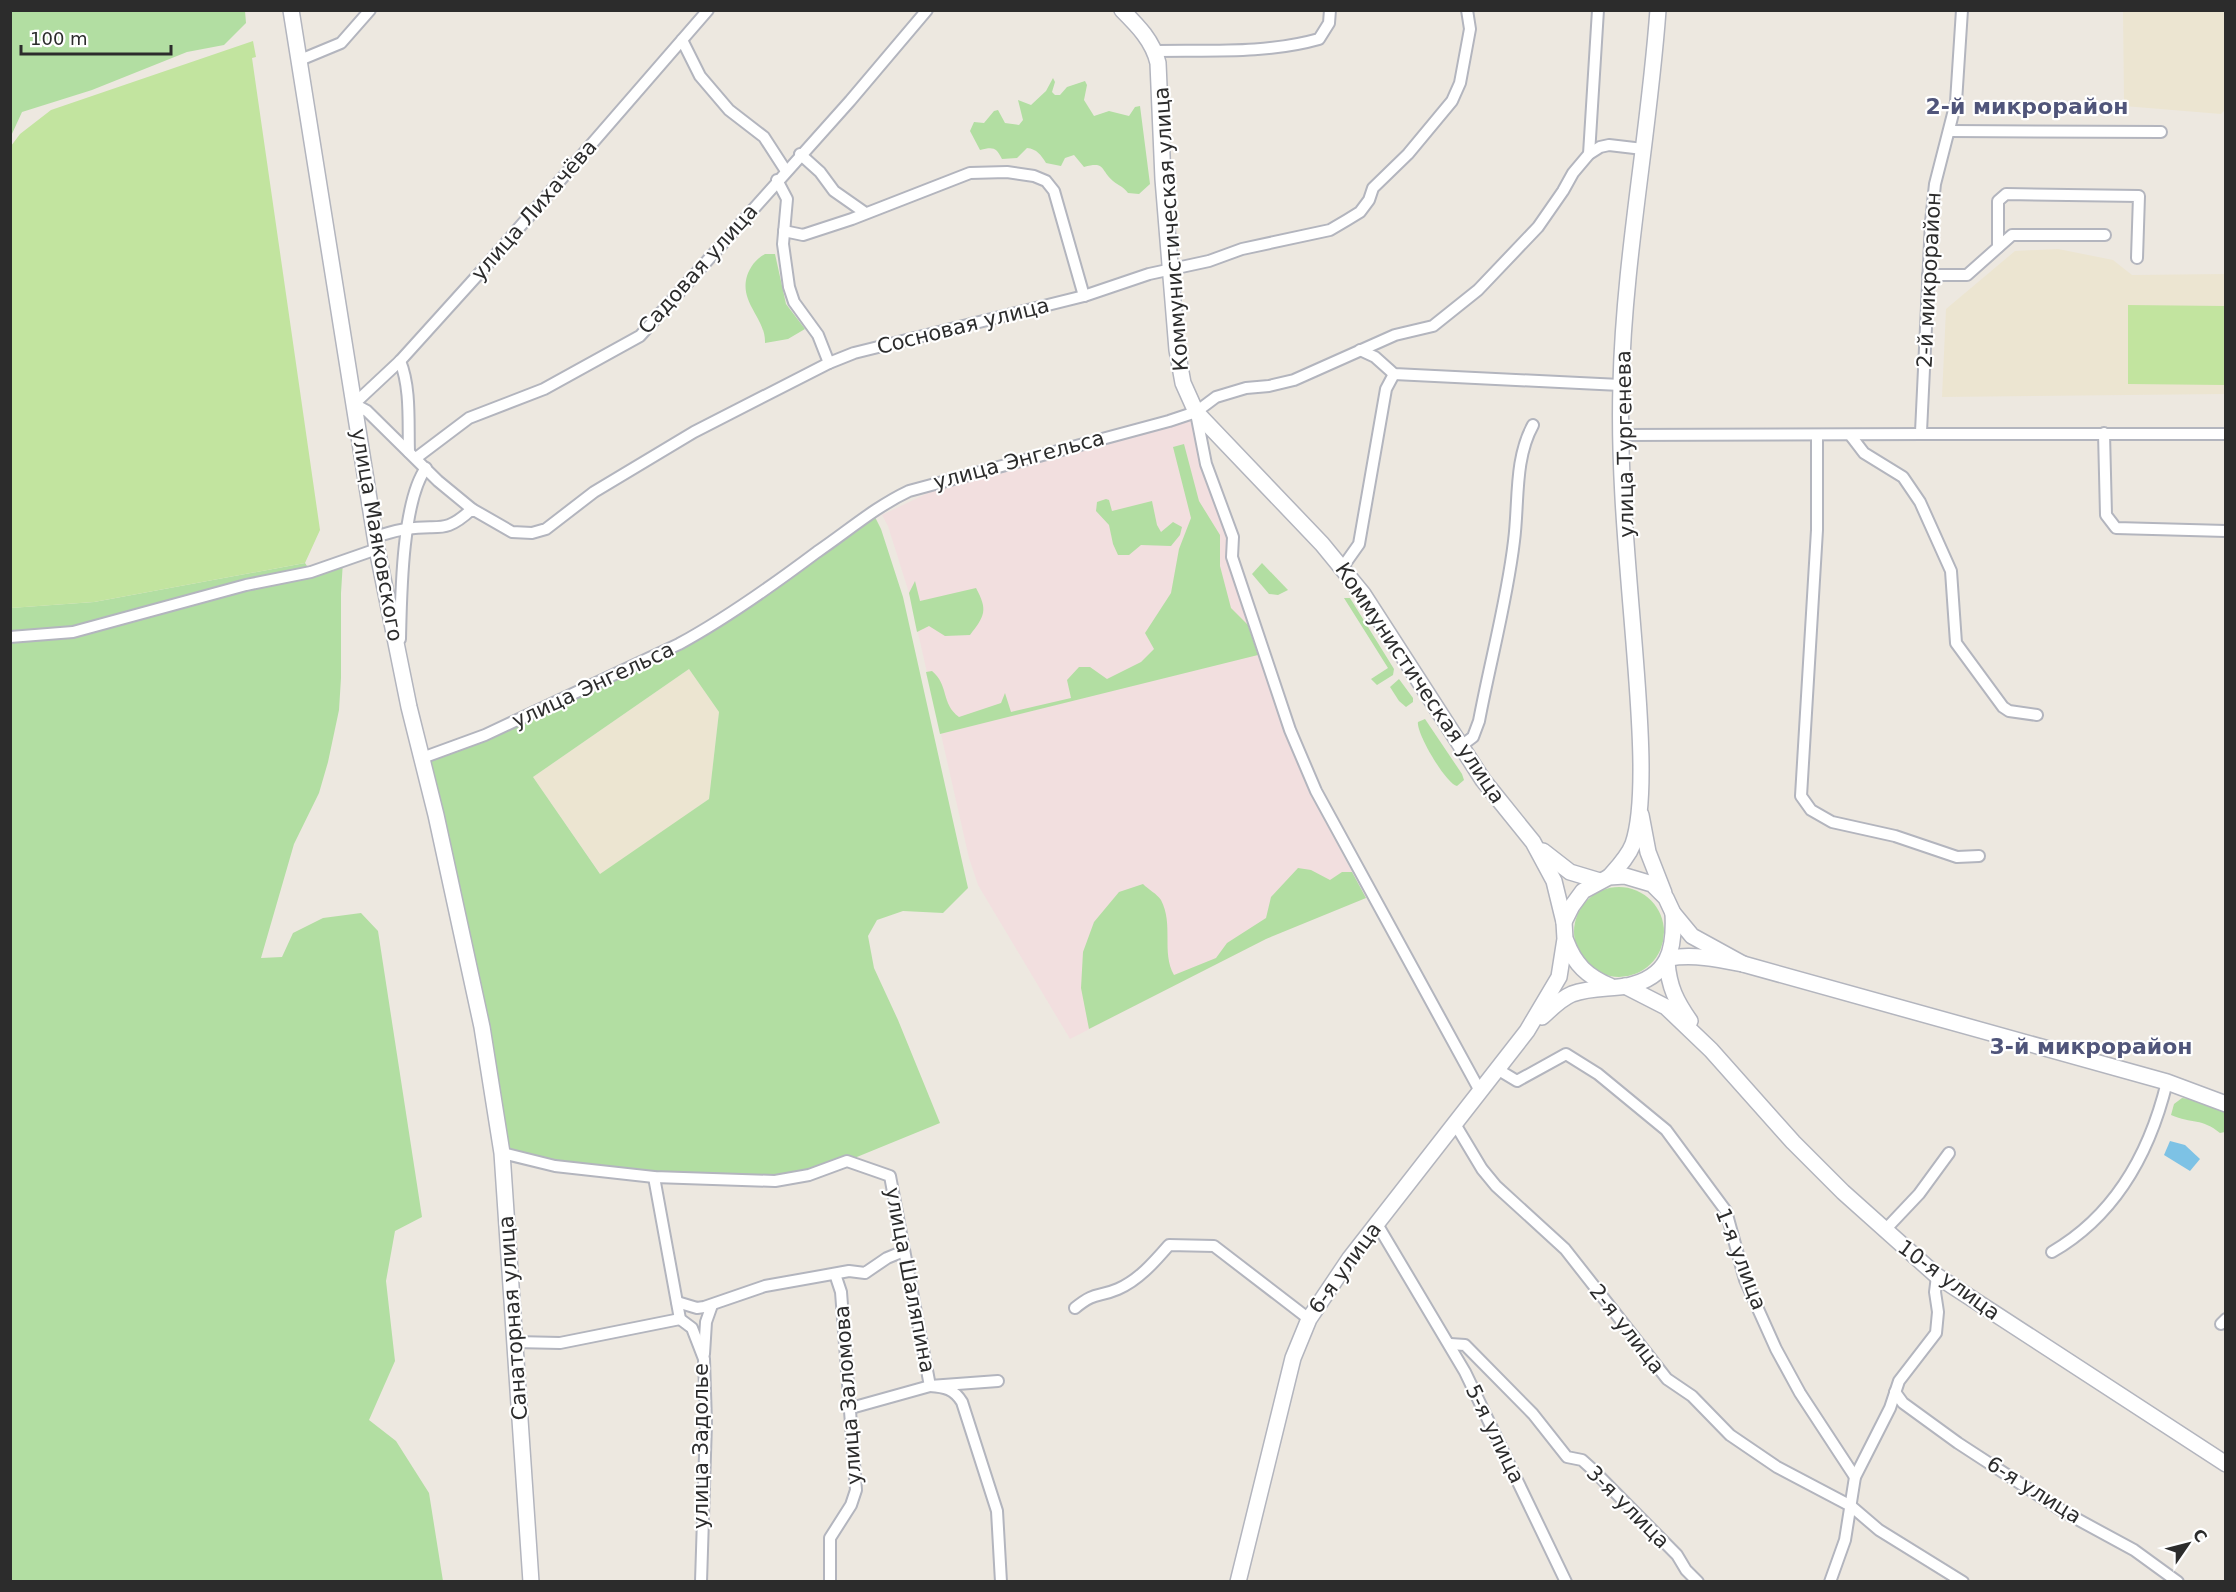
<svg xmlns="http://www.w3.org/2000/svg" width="2236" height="1592" viewBox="0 0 2236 1592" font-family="'DejaVu Sans',sans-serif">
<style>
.education{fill:#ece5d1}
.medical{fill:#f2dfdf}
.green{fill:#b2dea2;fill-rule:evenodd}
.pitch{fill:#c2e49f}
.water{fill:#7dc2e5}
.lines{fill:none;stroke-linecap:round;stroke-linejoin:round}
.street-casing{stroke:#b3b5be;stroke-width:14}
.secondary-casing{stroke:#b3b5be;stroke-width:18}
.street{stroke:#fff;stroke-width:10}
.secondary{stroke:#fff;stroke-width:15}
.labels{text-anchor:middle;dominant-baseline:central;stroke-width:4.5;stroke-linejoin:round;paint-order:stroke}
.street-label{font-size:21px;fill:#2c2c2c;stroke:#fff}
.neighbourhood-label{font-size:22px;font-weight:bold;fill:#50557a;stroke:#fff}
</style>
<rect width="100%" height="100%" fill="#ede8e0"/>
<g class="education">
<path d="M2123,11h102v99l-4,4 -97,-8z"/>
<path d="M2058,249l55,11 19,15 93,-1v120l-283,3 4,-88 69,-58z"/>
<path d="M689,669l30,43 -10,87 -108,76 -68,-98z"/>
</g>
<path class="medical" d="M1191,421l9,44 27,73 -1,20 59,174 25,62 56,104 -100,41 -196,100 -92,-154 -9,-27 -60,-265 -21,-67 -6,-11 50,-24z"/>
<g class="green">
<path d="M11,10l234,1 1,12 -22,22 -37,7 -95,38 -70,22 -11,24z"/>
<path d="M1053,78l2,4 -3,10 3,3h5l7,-8 18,-6 2,4 -3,15 10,16 15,-5 20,5 6,-9 5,-1 10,78 -11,10 -11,-1c-5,-7 -9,-7 -15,-12 -13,-11 -7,-20 -29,-14l-10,-12 -9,3 -4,8 -15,-3c-5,-8 -9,-14 -19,-15l-10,10 -15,1c-6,-12 -9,-12 -22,-9l-10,-19 4,-9 10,1 10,-12 4,-1 7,13 14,2 4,-5 -5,-20 13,5 15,-14z"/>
<path d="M765,254h10l11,50 19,25 -17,10 -23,4c1,-25 -26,-40 -18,-67 3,-9 9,-17 18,-22z"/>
<path d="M1184,444l15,57 21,34v31l11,42 17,17 10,30 -318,79 -14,-62 6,-1c17,14 9,33 27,46l42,-14 4,-10 6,19 60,-14 -4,-18 12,-13h11l17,12 34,-17 13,-13 -9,-16 26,-40 8,-44 12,-31 -18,-71z"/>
<path d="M1106,499l3,1 3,11 40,-10 5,24 4,7 12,-10 9,5 -2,8 -9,11 -30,-1 -12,10h-11l-5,-11 -4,-19 -13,-14 1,-9z"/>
<path d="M872,511l9,18 22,68 65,291 -25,25 -40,-2 -26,9 -9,16 6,32 24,52 42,103 -115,47 -34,8 -137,-1 -152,-24 -80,-395 257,-114zM689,669l30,43 -10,87 -109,75 -67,-97z"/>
<path d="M343,561l-2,32v85l-2,32 -11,52 -9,31 -25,51 -33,114 21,-1 11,-24 30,-15 38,-5 17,18 44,286 -27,14 -9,50 9,80 -26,59 27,21 33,52 14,88h-432l-1,-973 84,-6 211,-39 6,9z"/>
<path d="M1262,563l26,27 -10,5 -9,-1 -17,-20z"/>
<path d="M915,581l5,20 56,-13c12,22 9,28 -6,47l-25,1 -16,-10 -12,6 -8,-39z"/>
<path d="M1344,598h6l44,71 -1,6 -16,10 -6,-6 17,-11z"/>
<path d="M1399,679l14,19v4l-7,5 -7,-6 -9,-14z"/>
<path d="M1425,719l37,55 2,6 -7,6c-11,-2 -41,-53 -39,-64z"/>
<path d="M1298,868l13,2 19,10 12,-8h10l14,26 -100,41 -177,90 -8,-41 2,-36 11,-30 25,-30 24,-8c5,5 14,10 18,16 13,25 0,52 13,75l42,-17 11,-15 39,-25 5,-21z"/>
<circle cx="1619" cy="932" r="45"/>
<path d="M2182,1098l25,3 18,9v22l-5,1c-18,-15 -28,-9 -49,-18l3,-11z"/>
</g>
<g class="pitch">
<path d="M253,41l3,16 -4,1 68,472 -15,33 -211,39 -83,6v-462l9,-12 31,-24z"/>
<path d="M2128,305l97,1v79l-97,-1z"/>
</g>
<path class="water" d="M2170,1141l15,4 15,14 -10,12 -26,-16z"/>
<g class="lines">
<defs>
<g id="street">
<path d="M682,40l18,36 29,34 35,27 22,34"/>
<path d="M1155,51c54,-1 111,3 164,-12l10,-16 1,-13"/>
<path d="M300,60l41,-17 29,-33"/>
<path d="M1950,131l211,1"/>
<path d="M800,154l20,18 14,19 30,21"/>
<path d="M1589,154l9,-144"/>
<path d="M777,180l10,19 -4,45 6,43 5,15 24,33 11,28"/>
<path d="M784,231l19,4 49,-16 118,-46 37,-1 27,4 12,5 8,10 30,105"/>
<path d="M1998,247v-46l8,-7 133,2 -2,62"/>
<path d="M1928,275h39l45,-40h93"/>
<path d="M1360,350l15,7 19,17 226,11"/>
<path d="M400,361c11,27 8,62 9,91"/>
<path d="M1196,413l10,51 27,73 -1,20 58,173 26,61 164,300"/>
<path d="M1921,432l10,-210 4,-38 21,-82 6,-92"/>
<path d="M2104,433l2,82 10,13 110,3"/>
<path d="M1621,435c202,0 403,-2 605,-1"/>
<path d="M1817,435v95l-16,266 10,14 21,12 63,14 62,21 22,-1"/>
<path d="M1851,436l13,17 39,24 17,25 31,69 5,72 47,64 6,4 28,4"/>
<path d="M416,458l53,-40 75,-29 96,-53 210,-235 77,-91"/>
<path d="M472,509l-34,-28 -71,-70 -13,-7 46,-43 85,-94 223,-257"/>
<path d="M375,537c10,-3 21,-7 32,-8 32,-6 36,7 65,-20l40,23 20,1 14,-4 48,-37 100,-60 135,-69 25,-10 230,-57 65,-22 60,-13 33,-12 88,-19 17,-10 13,-8 9,-12 4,-12 35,-34 44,-53 8,-18 10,-54 -3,-19"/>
<path d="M1342,568l17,-24 27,-155 8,-15"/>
<path d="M10,637l63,-5 173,-47 65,-13 66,-23"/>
<path d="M400,639c1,-43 2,-138 26,-171"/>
<path d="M1461,746l12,-9 6,-16c11,-59 28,-120 35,-180 5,-38 0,-82 19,-116"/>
<path d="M422,758l63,-23 194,-91c48,-26 94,-59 138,-92 31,-21 58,-45 92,-61l260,-70 27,-9 20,-15 30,-9 23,-2 25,-6 101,-45 38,-9 45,-36 60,-63 25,-36 10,-18 16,-19 11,-7 9,-2 34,4"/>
<path d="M1497,1069l20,12 49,-27 32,20 68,56 60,81 19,69 31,69 24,44 55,84"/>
<path d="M1455,1124l27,45 14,17 69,63 102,130 25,17 38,39 47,32 74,39 28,24 84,52"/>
<path d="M502,1153l53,13 99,11 121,4 34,-6 38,-14 43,15 40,210c15,1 24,3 32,16l35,109 4,71"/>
<path d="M654,1177l26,142 12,9 12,31 2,64 -5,159"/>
<path d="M1377,1224l88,148 101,210"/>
<path d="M1884,1231l35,-37 30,-41"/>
<path d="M2052,1252c64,-37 98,-100 115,-170"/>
<path d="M677,1302l20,6 7,-1 61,-21 84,-15 16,2 22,-15 17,-7"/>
<path d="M1075,1308c21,-17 22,-10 43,-19 21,-9 37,-28 51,-44l45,1 95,73"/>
<path d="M2221,1324l5,-5"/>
<path d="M515,1342l45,1 120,-24"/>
<path d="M1450,1344l15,1 68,69 34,43 15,3 10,9 85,86 9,15 12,12"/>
<path d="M704,1354l2,-32 6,-17"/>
<path d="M1895,1392l8,11 55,40 106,69 70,38 44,32"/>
<path d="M851,1408l79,-22 68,-5"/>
<path d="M830,1582v-44l21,-33 5,-15 -15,-198 -6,-18"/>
<path d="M1830,1582l15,-42 10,-63 35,-69 9,-27 37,-48 2,-21 -3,-20 2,-16"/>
</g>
<g id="secondary">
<path d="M291,10l86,539 32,158 27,108 46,212 20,126 29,429"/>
<path d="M1122,10c16,16 31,31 36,53l5,116 14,171 6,33 13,29 126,132 41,50 120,186 50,62 21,39 10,41"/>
<path d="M1641,815l7,37 16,41"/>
<path d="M1543,851l27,21 30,9"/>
<path d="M1609,877c9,-10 19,-20 24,-33 13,-38 7,-120 4,-162 -7,-99 -19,-199 -16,-298 3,-125 28,-249 37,-374"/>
<path d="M1566,941c9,24 21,35 44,45"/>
<path d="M1669,958c26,-4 49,1 74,6l424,118 59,22"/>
<path d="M1667,962c2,25 9,39 23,59"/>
<path d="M1625,986l41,21 45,43 82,92 50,50 94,84 289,188"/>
<path d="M1542,1017c9,-8 18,-18 30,-23 18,-7 37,-5 55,-8 42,-9 48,-36 46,-73"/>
<path d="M1238,1582l55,-224 16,-39 41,-61 177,-227 32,-54 6,-38 -1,-17 8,-16 11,-15 26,-14 16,-1 27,8 14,14 7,15 19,23 51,28"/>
</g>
</defs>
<use href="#street" class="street-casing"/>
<use href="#secondary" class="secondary-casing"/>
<use href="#street" class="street"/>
<use href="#secondary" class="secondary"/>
</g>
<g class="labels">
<g class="street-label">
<text transform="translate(534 210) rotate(-49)">улица Лихачёва</text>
<text transform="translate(1171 229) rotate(-94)">Коммунистическая улица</text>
<text transform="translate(698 269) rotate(-48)">Садовая улица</text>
<text transform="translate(1929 280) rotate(-87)">2-й микрорайон</text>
<text transform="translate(963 326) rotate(-14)">Сосновая улица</text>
<text transform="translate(1625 444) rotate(-91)">улица Тургенева</text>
<text transform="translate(1019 460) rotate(-15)">улица Энгельса</text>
<text transform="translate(377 535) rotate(80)">улица Маяковского</text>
<text transform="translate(1420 683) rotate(56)">Коммунистическая улица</text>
<text transform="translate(593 685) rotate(-25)">улица Энгельса</text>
<text transform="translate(1741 1259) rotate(69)">1-я улица</text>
<text transform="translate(1345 1268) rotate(-54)">6-я улица</text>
<text transform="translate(910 1280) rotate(79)">улица Шаляпина</text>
<text transform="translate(1949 1280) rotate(36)">10-я улица</text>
<text transform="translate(513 1318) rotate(-94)">Санаторная улица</text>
<text transform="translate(1627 1329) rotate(52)">2-я улица</text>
<text transform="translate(848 1395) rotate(-94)">улица Заломова</text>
<text transform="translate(1495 1434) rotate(64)">5-я улица</text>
<text transform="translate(701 1446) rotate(-90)">улица Задолье</text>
<text transform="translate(2034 1490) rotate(32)">6-я улица</text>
<text transform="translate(1628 1507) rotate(45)">3-я улица</text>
</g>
<g class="neighbourhood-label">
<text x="2027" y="106">2-й микрорайон</text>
<text x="2091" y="1046">3-й микрорайон</text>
</g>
</g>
<rect width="2236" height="1592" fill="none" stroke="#2c2c2c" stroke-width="24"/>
<g transform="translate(2188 1544) rotate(55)" stroke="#ffffff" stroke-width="4.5" paint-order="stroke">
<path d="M0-4.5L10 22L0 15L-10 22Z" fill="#2c2c2c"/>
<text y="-9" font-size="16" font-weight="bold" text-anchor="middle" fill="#2c2c2c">С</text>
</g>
<path d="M21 45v9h150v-9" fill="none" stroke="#2c2c2c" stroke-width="3"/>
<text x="30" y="45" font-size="18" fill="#2c2c2c" stroke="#ffffff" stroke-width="4.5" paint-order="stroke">100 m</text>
</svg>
